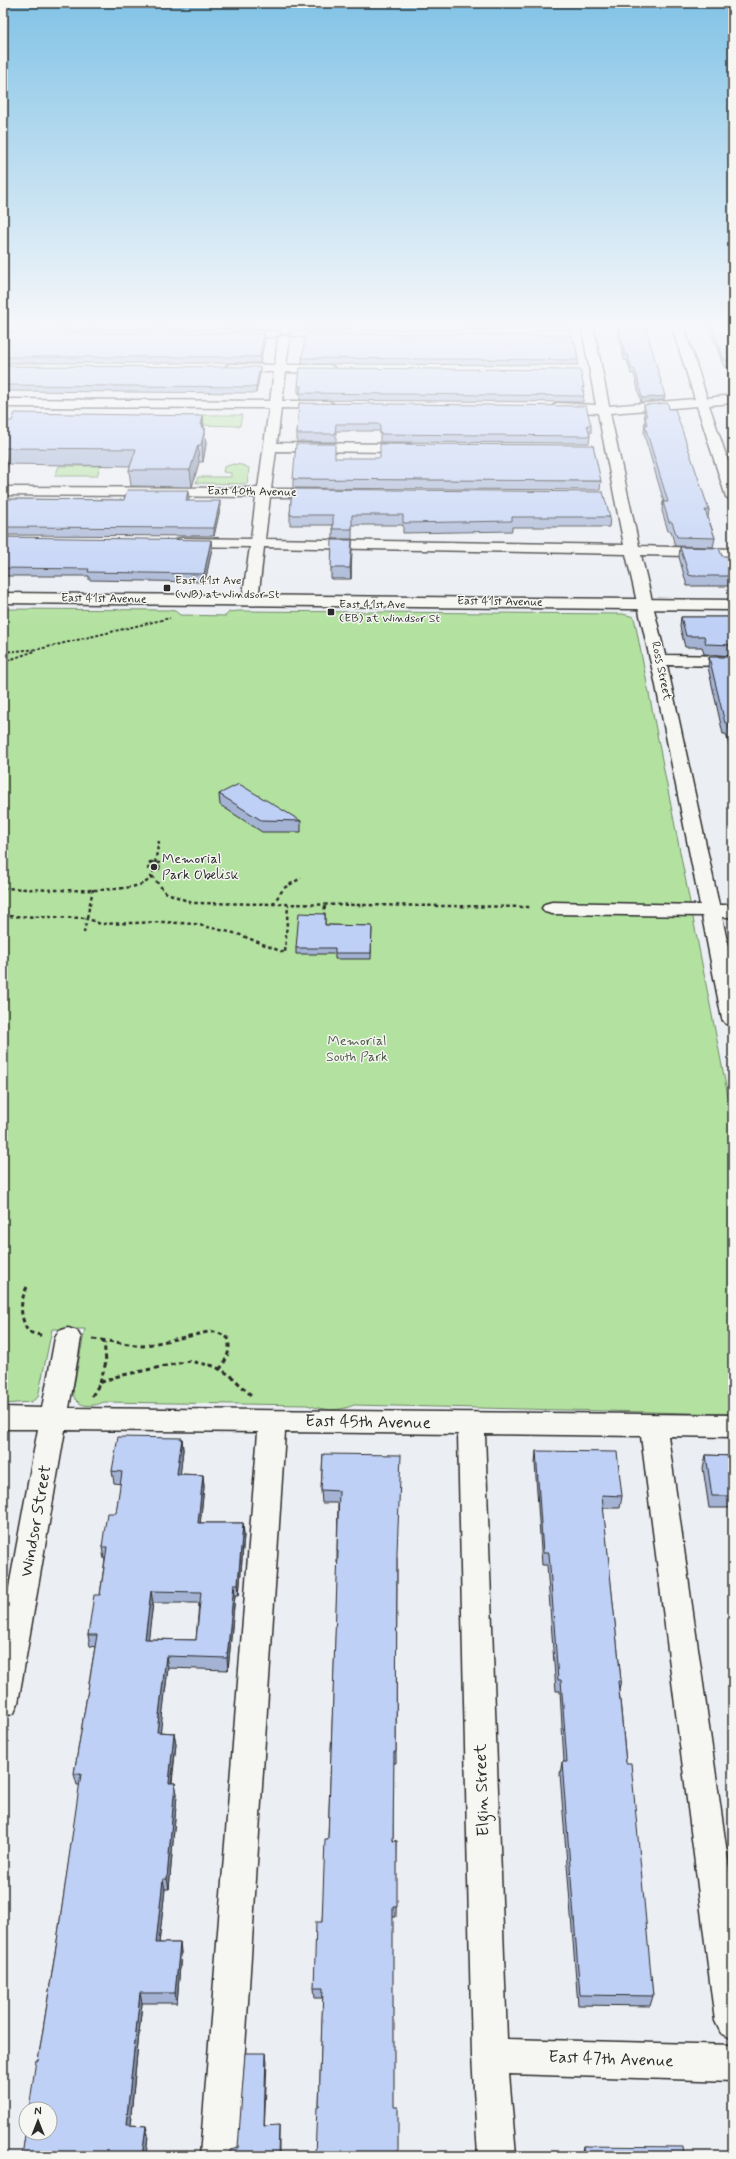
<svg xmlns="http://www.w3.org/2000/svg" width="736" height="2159" viewBox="0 0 736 2159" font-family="Mynerve,sans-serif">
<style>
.green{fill:#b3e2a0;stroke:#6f8666}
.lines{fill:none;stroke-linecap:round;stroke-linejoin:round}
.minor-casing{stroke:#2b2b2b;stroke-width:3}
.major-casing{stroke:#2b2b2b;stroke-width:3}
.path-far2{stroke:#2b2b2b;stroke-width:2;stroke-dasharray:3 2;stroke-linecap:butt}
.path-far1{stroke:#2b2b2b;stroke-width:2.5;stroke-dasharray:3.5 3;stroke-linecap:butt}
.path{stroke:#2b2b2b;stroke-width:3;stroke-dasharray:4.5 3.5;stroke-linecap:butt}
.minor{fill:#f6f6f2;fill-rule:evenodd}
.major{fill:#f6f6f2;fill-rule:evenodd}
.wall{fill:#a4b3d4;stroke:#2b2b2b;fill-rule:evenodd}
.shaded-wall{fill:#8692ac;stroke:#2b2b2b}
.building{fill:#bfd0f6;stroke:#2b2b2b;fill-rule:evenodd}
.poi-dot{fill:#2b2b2b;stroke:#f6f6f2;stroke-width:1.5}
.labels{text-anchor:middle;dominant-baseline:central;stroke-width:3;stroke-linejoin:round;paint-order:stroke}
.far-street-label{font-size:12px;fill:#2b2b2b;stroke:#f6f6f2}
.far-poi-label{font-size:12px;fill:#2b2b2b;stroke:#f6f6f2;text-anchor:start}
.poi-label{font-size:14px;fill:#2b2b2b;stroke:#f6f6f2;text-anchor:start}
.park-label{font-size:14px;fill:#4d5948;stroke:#f6f6f2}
.near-street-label{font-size:17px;fill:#2b2b2b;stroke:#f6f6f2}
</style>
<rect width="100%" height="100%" fill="#ebeef3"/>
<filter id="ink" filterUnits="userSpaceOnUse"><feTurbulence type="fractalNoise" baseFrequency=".025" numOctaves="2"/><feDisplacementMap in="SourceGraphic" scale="8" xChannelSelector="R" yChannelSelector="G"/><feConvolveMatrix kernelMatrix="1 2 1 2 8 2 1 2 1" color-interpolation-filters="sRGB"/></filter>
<g filter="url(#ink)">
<g class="green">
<path d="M197,415h45l-2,11 -45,-1z"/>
<path d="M233,464l9,1 7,3 -2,16 -51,-1 2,-6h33v-4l-8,-1 1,-5z"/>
<path d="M59,466h41l-3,10h-42z"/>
<path d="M3,609l165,1 7,1 5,4 46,1 3,-4 10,-1 384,3 11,3 99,505v292l-379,-9c-16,7 -31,5 -47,0l-203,-3c-12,5 -29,7 -31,-11l12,-62h-33l-14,68 -7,5 -28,2z"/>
</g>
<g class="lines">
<defs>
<g id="minor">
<path d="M581,324h12l16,82 86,-7 -24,-75h12l24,74 26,-3v8l-24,2 24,71v25l-7,-4 -29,-91 -87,7 29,133 94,3v8l-92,-2 24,100 68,1v10l-66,-1 52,240h14v12h-11l11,53v56l-7,-2 -4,-5 -20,-103 -150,-2 -7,-2 -3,-4 3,-4 7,-2 148,3 -45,-224 -29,-127 -362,-7 -6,53 -3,3h-10l-3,-3 8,-53 -68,-1 -5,-1 -2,-3 2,-3 5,-1 69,1 5,-42 -253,-2v-8l255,1 11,-80 -266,-1v-8l267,2 4,-29h-44l-6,-4 6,-4 45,1 3,-27 6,-3 6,3 -4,27h44l6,4 -6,4 -44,-1 -4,29h47l6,4 -6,4 -48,-1 -4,35 133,1 7,4 -7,4 -134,-1 -5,38h51l7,4 -7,4h-52l-5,42 359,6 -26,-132 -41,-2 -6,-4 6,-4 39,2z"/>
<path d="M234,331h41l6,3 -6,3 -45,-1 -2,-2z"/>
<path d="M295,331l40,1 6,3 -6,3 -44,-2 -2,-2z"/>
<path d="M68,1328l9,3 4,7 -12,70 664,7v22l-65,-1 65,460v143l-12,-6 -6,-12 -74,-585 -156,-2 22,605 226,6v36l-224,-7 7,82h-38l-6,-100 -14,-622 -173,-2 -47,724h-38l58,-724 -193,-2 -47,273 -4,10 -11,4v-97l35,-191h-35v-22l39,1 13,-70 4,-7z"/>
</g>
<path id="major" d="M3,593l730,7v10l-730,-7z"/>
</defs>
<use href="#minor" class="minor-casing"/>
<use href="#major" class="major-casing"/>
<g class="path-far2">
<path d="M3,652l36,-3 131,-31"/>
<path d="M3,662l32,-11"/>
</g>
<g class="path-far1">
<path d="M150,862l10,1 -1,6h-11z"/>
<path d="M155,863l4,-22"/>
<path d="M152,876l13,16 27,11 338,4"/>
<path d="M3,888c28,1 123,7 143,-6 5,-3 7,-8 8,-13"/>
<path d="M273,904l11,-16 17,-10"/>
<path d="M3,916l84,2 6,-29"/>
<path d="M324,916l1,-11"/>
<path d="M84,933l3,-15 13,6 63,-2 32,2 43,10 47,19 3,-48"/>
</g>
<g class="path">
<path d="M27,1287c-8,16 -7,29 1,45l16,4"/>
<path d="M93,1339l50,7 65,-14h9l11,6c3,12 -1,21 -8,31"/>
<path d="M100,1383l6,-21 -2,-21"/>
<path d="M92,1396l8,-13 14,-6 75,-16 25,5 16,9 23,22"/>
</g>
<use href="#minor" class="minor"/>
<use href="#major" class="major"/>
</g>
<g class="wall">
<path d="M3,324h264l-1,5 -263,1z"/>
<path d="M307,324l263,1 -1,5h-262z"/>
<path d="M616,324h29l19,76 -23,3 -5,-22 -2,-7h-3l-4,-14h-3z"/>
<path d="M703,324h30v57l-5,-14h-4l-15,-40h-5z"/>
<path d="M3,332l262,6 -5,25h-257z"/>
<path d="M573,342l5,18v5l-276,-1v-6z"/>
<path d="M3,366l257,7 -4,20 -253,-2z"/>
<path d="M298,386l286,1 -1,15 -283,-2v-7h-2z"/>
<path d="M299,403l292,22v8h-2l1,3 -1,7 -209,-1v-11h-44v11h-39v-8z"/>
<path d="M644,405l25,4 40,101 -1,7 7,21 -2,9 -38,-1 -4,-15h-3l-6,-20 1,-9h1l-18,-61 -2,-8 1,-14 -1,-6z"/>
<path d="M203,416l1,12 2,16 -3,18h-4l-7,25 -61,-1 -2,-16 2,-4 -124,-2 -1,4h-3v-44z"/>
<path d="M293,479l308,2 -1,9 -307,-2z"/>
<path d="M292,489l318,28 -1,10h-97v4l-109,2v-8h-51v14h-19v-14h-43v-10z"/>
<path d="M189,498l-1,3 32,8 -6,27 -211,-1v-36l121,1z"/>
<path d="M3,537l209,11 -7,34 -116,-2v-4h-86z"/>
<path d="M352,540l-1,39h-20v-11z"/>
<path d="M680,547l42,9 11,5v25h-46l-8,-29z"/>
<path d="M681,617h52v39l-29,-2 -2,-7h-17l-5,-20z"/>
<path d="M709,657h24v102l-7,-25h-3l-15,-67z"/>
<path d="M219,794l82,27v11h-39l-42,-27z"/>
<path d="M325,914v11l47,1 -1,33h-36v-5h-39v-6z"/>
<path d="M182,1438l1,12 -3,24 23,1 1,12 -4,36h43l1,12 -5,60h-4l-7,75 -60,-2 -8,64 14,1 2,11 -4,39h3l2,11 -8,95h-4l-6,54h21l1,10 -4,50h-35l-12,122 16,1 2,9 -2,21h-124l16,-95 19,-120 23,-156h-3l-3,-11 21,-127 -5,-1 -2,-11 12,-40 5,-36h-1l-2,-12 14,-34 5,-29 -7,-1 -2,-12zM153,1603h46l-3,37 -48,-1z"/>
<path d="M536,1451l86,45 -2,12h-17l18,173 -2,8 7,74 27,233 -3,10 -72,-1 -18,-231 2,-12h2l-4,-71h-4l-9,-126h-5l-7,-102z"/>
<path d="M323,1454l74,104 -1,194v11h-3v78h4l-1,76h-3l-74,189 4,-108h-8l-1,-10 8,-66 6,-83 10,-276h-1v-12l1,-48h-16l-1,-13z"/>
<path d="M706,1455l27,1v52h-24l-6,-40z"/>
<path d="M583,2146l101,10h-103z"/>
</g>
<g class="shaded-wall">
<path d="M264,333l1,5 -5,25v-6z"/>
<path d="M260,367v6l-4,20v-6z"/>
<path d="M665,396l-1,4 -23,3 1,-5z"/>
<path d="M203,416l1,16 1,-4 1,16 -3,18 -2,-37z"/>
<path d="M198,445l1,17 -7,25 -2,-17z"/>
<path d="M5,448l2,16 -1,4 -3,-17z"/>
<path d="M188,490l1,8 -2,11 -1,-8z"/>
<path d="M220,501v8l-6,27v-8z"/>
<path d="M211,540l1,8 -7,34 -1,-8z"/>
<path d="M352,540v10l-1,29 -1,-11z"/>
<path d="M182,1438l1,12 -4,37 -2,-13z"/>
<path d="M203,1475l1,12 -5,48 -1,-12z"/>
<path d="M243,1523l1,12 -5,60 -1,-11z"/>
<path d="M234,1584l1,11 -7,75 -1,-12z"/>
<path d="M151,1591l2,12 -6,48 -2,-12z"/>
<path d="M166,1656l2,12 -9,76 -2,-12z"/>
<path d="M174,1733l2,11 -6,50 -1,-11z"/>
<path d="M175,1783l2,11 -8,95 -2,-10z"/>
<path d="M163,1879l2,10 -7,64 -2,-10z"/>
<path d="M180,1943l1,10 -4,50 -2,-10z"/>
<path d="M140,1993l2,10 -13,132 -3,-10z"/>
<path d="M266,2053l1,9 -3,72v-8z"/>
<path d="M279,2125v31h-1z"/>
<path d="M146,2126l2,9 -2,21h-4z"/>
</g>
<g class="building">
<path d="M307,324h263v1z"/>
<path d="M618,324h27l20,72 -23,2 -5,-22 -3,-7h-3l-3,-14h-3z"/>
<path d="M711,324h22v47l-4,-11h-5z"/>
<path d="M3,332l261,1 -4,24h-257z"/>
<path d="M306,333l266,2 1,7h2l3,18 -276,-2z"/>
<path d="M3,366l257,1 -4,20 -253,-2z"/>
<path d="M300,368l280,2 4,17h-2l2,9 -284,-3 1,-7h-3z"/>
<path d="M299,403l287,3 5,19h-4l3,11 -210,-2v-10h-44l-1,10h-38z"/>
<path d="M668,403l1,6h6l34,101h-4l10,28 -38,-1 -5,-15h-3l-6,-20h5l-21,-69 -2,-8h2l-2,-8h2l-3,-12z"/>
<path d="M15,413l188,3 -2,9h2l-1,3h3l-4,17h-3l-8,25h-61l7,-21 -131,-1 -2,3v-27h3l2,-3h4z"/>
<path d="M296,444h39v14h45v-14l213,1 8,36 -308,-2z"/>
<path d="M292,489l311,3 7,25h-98v4l-109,2v-8h-51v14h-19v-14h-43z"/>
<path d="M127,490h61l-2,11h34l-6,27 -211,-1v-28l121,1z"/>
<path d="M3,537l208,3 -7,34 -116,-2 1,-3 -86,-1z"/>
<path d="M332,540h20l-2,28h-19z"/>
<path d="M680,547l39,1 3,8h10l1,5v15h-40l-4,-1z"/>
<path d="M681,617h52v28l-27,-1 -2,-8h-18z"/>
<path d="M709,657h24v85l-5,-19h-3z"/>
<path d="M239,784l62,37 -40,-1 -42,-26z"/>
<path d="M299,913l26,1v11l47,1 -1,27h-36v-5h-39z"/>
<path d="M118,1437l64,1 -5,36 26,1 -5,48h45l-5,61h-4l-7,74 -61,-2 -9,76 17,1 -5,50h6l-8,96h-4l-7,64h24l-5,50h-35l-14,132 20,1 -4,30h-120l4,-28v5h24v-24h-21l7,-49 2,1 19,-120 24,-167h-7l23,-139h-9l6,-40h6l7,-48h-5l5,-34h9l6,-41 -10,-1zM151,1591l50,1 -5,48 -51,-1z"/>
<path d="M536,1451l81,1 5,44 -20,-1 19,186h-3l8,82h5l22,233 -73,-1 -18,-233h5l-6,-82h-3l-9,-127h-6z"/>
<path d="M323,1454l78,1 -4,97 -1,200h-2l-1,89h4v66h-4v101h1v99h4v49h-83l2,-50h2l4,-118h-9l2,-66h6l3,-83h3l10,-288h-1l2,-60 -18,-1z"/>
<path d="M706,1455l27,1v40h-21z"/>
<path d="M245,2053h21l-2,73 15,-1 -1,31h-48v-6l8,-2z"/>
<path d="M583,2146l100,1 1,9h-100z"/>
</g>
</g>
<linearGradient id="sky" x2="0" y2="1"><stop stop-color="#82c3e6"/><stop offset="0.52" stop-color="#f6f7fa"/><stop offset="1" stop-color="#f6f7fa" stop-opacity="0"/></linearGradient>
<rect width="736" height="626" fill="url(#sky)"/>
<g class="poi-dot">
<rect x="163" y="584" width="8" height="8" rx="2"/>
<rect x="327" y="608" width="8" height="8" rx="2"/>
<circle cx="154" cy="867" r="4"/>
</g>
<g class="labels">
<g class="far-street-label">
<text transform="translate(252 492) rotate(1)">East 40th Avenue</text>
<text transform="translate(104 599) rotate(1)">East 41st Avenue</text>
<text transform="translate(500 602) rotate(1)">East 41st Avenue</text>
<text transform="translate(661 671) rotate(78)">Ross Street</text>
</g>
<g class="far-poi-label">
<text x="175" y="581">East 41st Ave<tspan x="175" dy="14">(WB) at Windsor St</tspan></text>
<text x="339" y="605">East 41st Ave<tspan x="339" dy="14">(EB) at Windsor St</tspan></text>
</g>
<g class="poi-label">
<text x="162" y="859">Memorial<tspan x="162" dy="16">Park Obelisk</tspan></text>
</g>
<g class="park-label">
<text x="357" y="1041">Memorial<tspan x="357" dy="16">South Park</tspan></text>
</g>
<g class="near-street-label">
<text transform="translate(368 1422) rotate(1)">East 45th Avenue</text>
<text transform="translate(36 1521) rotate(-80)">Windsor Street</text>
<text transform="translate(482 1790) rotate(-92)">Elgin Street</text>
<text transform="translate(611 2059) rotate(2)">East 47th Avenue</text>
</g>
</g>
<rect width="736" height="2159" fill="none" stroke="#f6f6f2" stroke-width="16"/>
<rect x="8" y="8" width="720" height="2143" fill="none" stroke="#2b2b2b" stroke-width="1.5" filter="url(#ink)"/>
<g transform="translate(38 2121)"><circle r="19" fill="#f6f6f2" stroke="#a5a5a2"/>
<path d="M0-3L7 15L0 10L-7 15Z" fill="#2b2b2b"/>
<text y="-6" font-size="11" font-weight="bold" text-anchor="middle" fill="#2b2b2b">N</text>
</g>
</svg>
